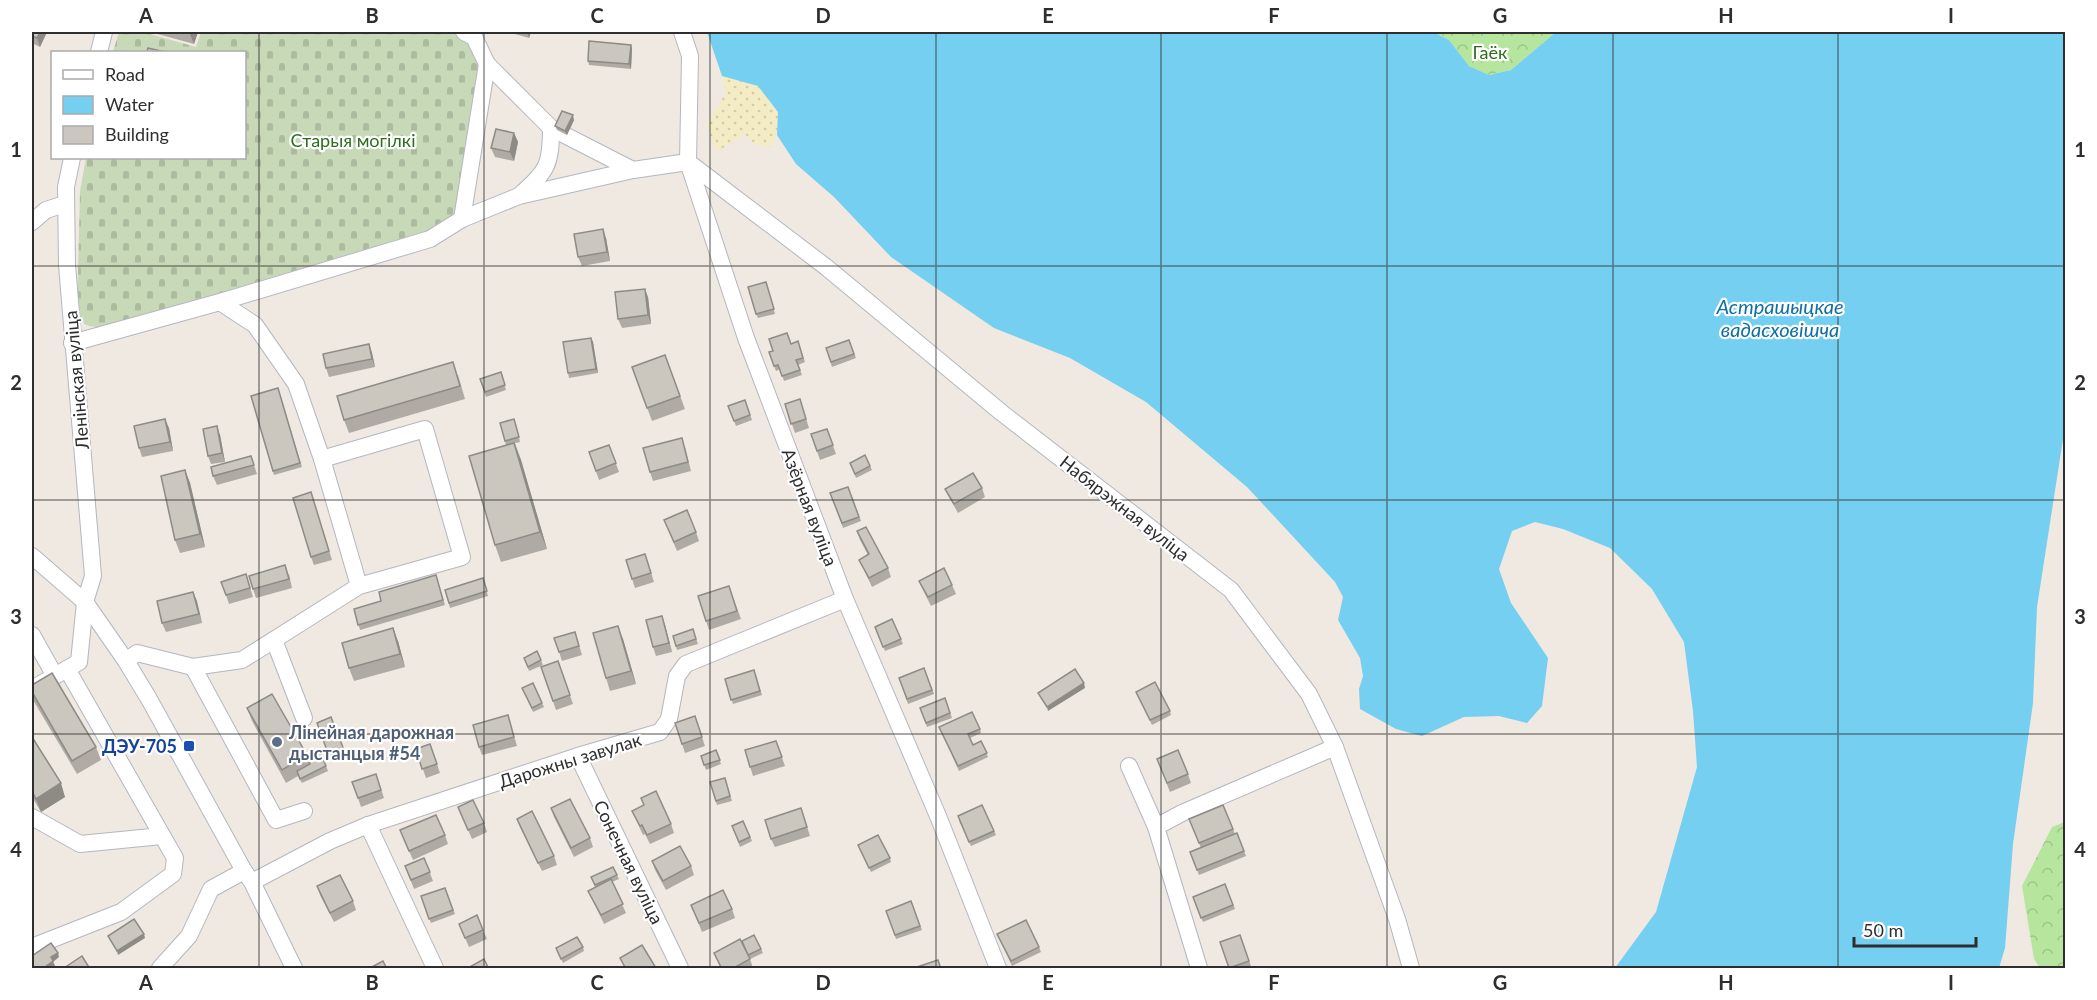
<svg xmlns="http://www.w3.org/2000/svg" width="2097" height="1000" viewBox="0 0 2097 1000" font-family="Lato,sans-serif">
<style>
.forest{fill:url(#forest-crowns)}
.sand{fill:url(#sand-dots)}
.cemetery{fill:url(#cemetery-stones)}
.water{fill:#75cff0}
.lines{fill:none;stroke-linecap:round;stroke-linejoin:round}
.minor-casing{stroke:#b4b7c1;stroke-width:18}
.minor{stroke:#fff;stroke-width:16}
.wall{fill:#afaba4}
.shaded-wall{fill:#8e8b86}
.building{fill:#cbc7bf;stroke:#8e8b86;stroke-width:1.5}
.grid{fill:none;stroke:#2e2e2e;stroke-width:1.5;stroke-opacity:0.55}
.service-dot{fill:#5c6f8a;stroke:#fff;stroke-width:2}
.transit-dot{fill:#1a4fb4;stroke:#fff;stroke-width:2}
.labels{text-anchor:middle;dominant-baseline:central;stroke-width:4.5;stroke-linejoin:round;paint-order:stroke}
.park-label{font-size:18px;fill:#2c6e1b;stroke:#fff}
.street-label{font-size:18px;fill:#2e2e2e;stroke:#fff}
.service-label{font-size:18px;font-weight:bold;fill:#4e5e75;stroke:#fff;text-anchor:start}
.transit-label{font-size:18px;font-weight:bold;fill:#164399;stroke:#fff;text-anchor:end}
.water-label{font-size:20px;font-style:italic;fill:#0d6fa3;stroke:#fff}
.neatline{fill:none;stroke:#2e2e2e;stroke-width:2}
.grid-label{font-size:20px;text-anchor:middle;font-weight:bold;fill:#2e2e2e}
</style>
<defs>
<pattern id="forest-crowns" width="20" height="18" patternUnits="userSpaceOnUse" patternTransform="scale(1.5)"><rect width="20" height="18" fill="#b6e59e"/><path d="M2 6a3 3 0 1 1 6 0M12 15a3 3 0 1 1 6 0" fill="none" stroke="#9dc588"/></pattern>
<pattern id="sand-dots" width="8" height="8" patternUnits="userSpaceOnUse" patternTransform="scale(1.5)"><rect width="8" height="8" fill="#f3ecc5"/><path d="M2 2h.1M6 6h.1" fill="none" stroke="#d1cbaa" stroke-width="1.8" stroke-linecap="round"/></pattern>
<pattern id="cemetery-stones" width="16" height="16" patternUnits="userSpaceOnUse" patternTransform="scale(1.5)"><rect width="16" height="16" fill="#c8d9b8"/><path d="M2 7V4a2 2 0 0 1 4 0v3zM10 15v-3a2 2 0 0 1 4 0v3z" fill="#acbb9e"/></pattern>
</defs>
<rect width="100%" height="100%" fill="#efe9e1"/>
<g class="forest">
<path d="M1433,32h123l-45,38 -22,5 -20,-9 -20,-26z"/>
<path d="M2065,822v146h-25l-6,-9 -12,-73 30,-59z"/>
</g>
<path class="sand" d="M722,76l36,10 20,26 -1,23 -7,12 -15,-3 -10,-10 -29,18 -9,-27 19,-32z"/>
<path class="cemetery" d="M119,32h24l53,15 5,-15h253l16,7 11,34 -22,134 -18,20 -337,100c-14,0 -22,0 -27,-14l3,-122 6,-33h158v-106h-131z"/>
<path class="water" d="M707,32h726l16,8 20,26 20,9 22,-5 45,-38h509v394l-28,181 -4,96 -20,141 -8,104 -6,20h-384l41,-56 41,-145 -4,-56 -9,-69 -32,-53 -42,-41 -47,-19 -28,-7 -23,9 -13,38 12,34 37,55 -6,48 -15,17 -28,-7 -35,1 -42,19 -26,-7 -36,-20 -1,-20 4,-13 -3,-18 -22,-38 5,-23 -8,-15 -88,-95 -101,-85 -76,-44 -76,-30 -103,-71 -57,-60 -38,-33 -19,-29 1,-23 -20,-26 -36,-10z"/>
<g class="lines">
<defs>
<g id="minor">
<path d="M464,32l10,5 13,27 64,64 82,42"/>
<path d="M682,32l8,24 -2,106 58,176 99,261 93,217 60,152"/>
<path d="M99,52l5,-20"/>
<path d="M521,194c27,-23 30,-31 30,-66"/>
<path d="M462,219l25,-155"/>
<path d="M32,222l14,-12 19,-6"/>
<path d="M220,302l35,23 41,59 26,75"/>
<path d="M72,343l148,-41 210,-63 32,-20 57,-23 114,-26 55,-8 138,105 176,146 229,177 78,104 26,53 62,172 14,49"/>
<path d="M32,556l53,46 41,59 23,38 95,172 8,11 42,86"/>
<path d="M32,635l23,41"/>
<path d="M274,640l30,78"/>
<path d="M126,661l11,-8 56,14 49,-7 117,-74 103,-29 -37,-128 -103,30 37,127"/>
<path d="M193,667l83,153 28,-9"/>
<path d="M32,689l47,-27 6,-60 8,-26 -26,-311 -1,-78 6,-29"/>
<path d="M578,756l102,212"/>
<path d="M1129,766l27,61"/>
<path d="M32,817l48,27 82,-8"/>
<path d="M368,825l67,143"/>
<path d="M252,882l78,-41 38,-16 210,-69 82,-24 9,-13 8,-43 9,-12 159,-65"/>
<path d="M32,947l89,-35 52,-38 2,-16 -108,-189"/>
<path d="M160,968l29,-32 22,-47 33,-18"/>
<path d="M1199,968l-43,-141 26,-14 153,-66"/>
</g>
</defs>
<use href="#minor" class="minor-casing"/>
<use href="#minor" class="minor"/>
</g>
<g class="wall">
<path d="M32,32h15l-7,15 -8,-4z"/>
<path d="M150,32h48l-4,12z"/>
<path d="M508,32h23l-2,6z"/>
<path d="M631,45l1,4 -1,20 -42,-4 -1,-4z"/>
<path d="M574,120l-7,15 -10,-5 -2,-4z"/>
<path d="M514,133l4,9 -4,19 -19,-4 -4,-9z"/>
<path d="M606,238l4,23 -28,5 -4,-9z"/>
<path d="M766,282l9,32 -17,4 -2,-4z"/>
<path d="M648,297l3,27 -29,4 -4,-9z"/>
<path d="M591,338l2,4 5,31 -29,5 -1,-5z"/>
<path d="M849,340l7,18 -24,9 -6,-19z"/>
<path d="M798,341l7,21 -7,3 4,10 -18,6 -4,-12 -4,2 -2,-5 17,-22z"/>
<path d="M369,344l3,9 3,14 -46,10 -3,-9z"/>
<path d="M665,355l20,54 -33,12 -20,-54z"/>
<path d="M501,372l5,18 -20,7 -6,-18z"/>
<path d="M458,375l7,24 -116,34 -5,-13z"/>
<path d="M278,388l24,79 -28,8 -23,-79z"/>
<path d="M800,399l9,29 -14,5 -10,-29z"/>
<path d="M745,400l7,20 -16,6 -8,-20z"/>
<path d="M516,424l4,18 -5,1 6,17 26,89 -46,13 -6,-17 11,-100 -1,-4z"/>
<path d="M169,428l4,23 -31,6 -3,-9z"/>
<path d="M827,429l9,25 -16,6 -9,-26z"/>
<path d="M220,435l5,27 -14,2 -3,-8z"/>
<path d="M609,445l10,27 -20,8 -10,-28z"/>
<path d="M685,447l6,24 -38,10 -3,-9z"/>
<path d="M251,456l6,18 -40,11 -4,-9z"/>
<path d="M850,463l20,3 2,4 -16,8z"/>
<path d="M185,470l5,13 15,64 -25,6 -5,-13z"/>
<path d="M848,487l13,34 -18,7 -13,-35z"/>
<path d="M982,488l3,9 -27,16 -9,-16 -4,-8z"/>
<path d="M311,492l21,68 -18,5 -3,-8z"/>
<path d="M664,520l32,12 3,9 -22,10z"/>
<path d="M857,531l31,37 3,9 -19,10 -9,-19 -4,-8 9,-5 -8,-15z"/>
<path d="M645,554l9,28 -19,6 -9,-28z"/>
<path d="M246,574l7,23 -24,7 -3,-9z"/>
<path d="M289,574l3,14 -36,10 -3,-9z"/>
<path d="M436,575l9,30 -85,25 -6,-21 27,-8z"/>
<path d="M483,578l5,18 -38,12 -5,-18z"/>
<path d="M919,581l33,4 4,9 -25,12 -8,-16z"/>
<path d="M729,586l12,33 -32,11 -11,-34z"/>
<path d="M193,592l9,31 -36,9 -4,-9z"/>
<path d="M662,616l10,36 -16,4 -3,-9z"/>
<path d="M892,619l11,25 -18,7 -10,-24z"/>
<path d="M693,629l5,15 -21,6 -4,-14z"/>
<path d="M575,632l7,23 -20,6 -3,-9z"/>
<path d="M623,639l13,45 -26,7 -4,-13z"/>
<path d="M398,641l7,26 -51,14 -5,-13z"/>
<path d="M537,651l6,14 -14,6 -5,-13z"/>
<path d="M558,661l15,43 -17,6 -15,-43z"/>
<path d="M924,668l10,26 -26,10 -9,-26z"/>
<path d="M754,670l8,25 -29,9 -8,-25z"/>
<path d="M32,685l64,62 5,13 -24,14 -44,-74 -1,-4z"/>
<path d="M524,692l18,11 2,4 -11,5z"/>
<path d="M1136,692l34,19 1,4 -19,10z"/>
<path d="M945,698l7,20 -25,9 -7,-19z"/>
<path d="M247,708l60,47 1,3 18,8 2,5 -26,12 -4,-7 -12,7 -34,-62z"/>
<path d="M508,715l9,31 -35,9 -3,-8z"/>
<path d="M695,716l10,30 -20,7 -10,-30z"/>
<path d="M331,717l14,38 -14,5 -14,-37z"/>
<path d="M980,729l1,4 -11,5 3,7 8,-4 7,16 -29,14 -18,-40z"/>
<path d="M32,737l33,60 -24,15 -9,-15z"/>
<path d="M776,741l9,25 -32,10 -8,-26z"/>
<path d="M430,744l10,29 -14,5 -10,-29z"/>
<path d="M716,750l5,14 -15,6 -5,-14z"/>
<path d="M1157,759l31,15 3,9 -21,9z"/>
<path d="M376,774l8,24 -23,9 -3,-9z"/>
<path d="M725,778l7,23 -15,4 -7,-23z"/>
<path d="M641,798l30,26 3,9 -24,11 -5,-10 -2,1 -11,-24 12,-6z"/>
<path d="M1223,805l12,29 2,-1 9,23 -47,19 -9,-23 11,-4 -12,-29z"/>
<path d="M458,807l26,16 3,9 -15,7z"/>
<path d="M551,808l39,30 3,9 -19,10 -20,-40z"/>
<path d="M801,808l9,28 -35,11 -4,-8z"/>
<path d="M517,819l37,37 3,9 -15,6 -22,-44z"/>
<path d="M743,821l9,20 -12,6 -8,-21z"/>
<path d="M959,821l35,10 2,4 -25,11z"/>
<path d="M400,830l45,5 3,9 -35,16z"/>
<path d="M858,845l32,13 1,4 -20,10z"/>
<path d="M424,858l9,23 -19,8 -9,-23z"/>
<path d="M652,861l39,5 3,9 -28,15 -11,-20z"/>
<path d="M613,867l6,12 -7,3 14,31 -22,11 -12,-25 -4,-8 7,-4 -4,-10z"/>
<path d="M1225,884l10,25 -32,13 -10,-25z"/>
<path d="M317,886l36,15 3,9 -22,12 -14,-27z"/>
<path d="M445,888l10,26 -24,9 -10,-27z"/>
<path d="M911,901l11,29 -26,9 -10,-28z"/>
<path d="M691,905l41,4 3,9 -33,14z"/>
<path d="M459,924l24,6 4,9 -18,8z"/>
<path d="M997,934l42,13 2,5 -29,14z"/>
<path d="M1240,935l12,34h-23z"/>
<path d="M583,947l1,4 -21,12 -7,-15z"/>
<path d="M761,949l2,4 -13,6 3,9 -1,1h-31l-7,-16 33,1z"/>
</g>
<g class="shaded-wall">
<path d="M40,32h7l-7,15 -3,-9z"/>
<path d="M189,32h9l-4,12z"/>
<path d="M527,32h4l-2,6z"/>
<path d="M631,45l1,4 -1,20 -2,-5z"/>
<path d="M573,115l1,5 -7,15 -2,-4z"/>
<path d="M514,133l4,9 -4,19 -4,-9z"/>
<path d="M603,229l3,9 4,23 -3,-9z"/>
<path d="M645,289l3,8 3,27 -3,-9z"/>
<path d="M591,338l2,4 5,31 -2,-4z"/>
<path d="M369,344l3,9 3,14 -3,-8z"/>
<path d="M165,419l4,9 4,23 -3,-9z"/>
<path d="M217,426l3,9 5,27 -3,-9z"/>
<path d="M514,443l7,17 26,89 -7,-17z"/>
<path d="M185,470l5,13 15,64 -5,-13z"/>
<path d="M193,592l4,9 5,22 -3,-9z"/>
<path d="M662,616l3,9 7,27 -3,-9z"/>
<path d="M618,626l5,13 13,45 -5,-13z"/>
<path d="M393,628l5,13 7,26 -5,-13z"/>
<path d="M1084,683l1,5 -37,23 -1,-4z"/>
<path d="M61,783l4,14 -24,15 -5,-13z"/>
<path d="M144,934l1,4 -27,17 -1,-4z"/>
<path d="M58,953l1,4 -6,5 -2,-5z"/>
<path d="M53,961l2,5 -4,3h-9z"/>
</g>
<g class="building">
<path d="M32,32h8l-3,6 -5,-2z"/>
<path d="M589,41l42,4 -2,19 -41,-3z"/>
<path d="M148,48l17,4h-18z"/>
<path d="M562,111l11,4 -8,16 -10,-5z"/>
<path d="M496,129l18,4 -4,19 -19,-4z"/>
<path d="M603,229l4,23 -29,5 -4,-23z"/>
<path d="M766,282l8,27 -18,5 -8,-27z"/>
<path d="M645,289l3,26 -30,4 -3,-27z"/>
<path d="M787,333l4,11 7,-3 5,17 -7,2 4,10 -18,6 -4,-11 -4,1 -5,-14 4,-1 -4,-12z"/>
<path d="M591,338l5,31 -28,4 -5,-31z"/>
<path d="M849,340l5,14 -23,8 -5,-14z"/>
<path d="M369,344l3,15 -46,9 -3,-14z"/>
<path d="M665,355l15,41 -33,12 -15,-41z"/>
<path d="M453,362l7,24 -116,34 -7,-24z"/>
<path d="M501,372l4,13 -20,7 -5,-13z"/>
<path d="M278,388l22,75 -27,8 -22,-75z"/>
<path d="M800,399l6,20 -15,5 -6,-20z"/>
<path d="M745,400l5,15 -16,6 -6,-15z"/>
<path d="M165,419l5,23 -31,6 -5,-22z"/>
<path d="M514,419l5,18 -14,4 -5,-18z"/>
<path d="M217,426l5,27 -14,3 -5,-27z"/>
<path d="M827,429l6,16 -16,6 -6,-17z"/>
<path d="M682,438l6,24 -38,10 -7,-24z"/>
<path d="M514,443l26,89 -45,13 -26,-89z"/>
<path d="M609,445l7,18 -20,8 -7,-19z"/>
<path d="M865,455l5,11 -15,8 -5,-11z"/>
<path d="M251,456l3,9 -41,11 -2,-9z"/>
<path d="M185,470l15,64 -25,6 -14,-64z"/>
<path d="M973,473l9,15 -28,16 -9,-15z"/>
<path d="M848,487l11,30 -17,6 -12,-30z"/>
<path d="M311,492l18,59 -18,6 -18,-59z"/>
<path d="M687,510l9,22 -22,10 -10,-22z"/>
<path d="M866,527l22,41 -19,10 -10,-18 10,-6 -12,-23z"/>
<path d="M645,554l6,19 -19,6 -6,-19z"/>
<path d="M285,565l4,14 -36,10 -4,-13z"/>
<path d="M944,568l8,17 -24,12 -9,-16z"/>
<path d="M246,574l4,14 -24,7 -5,-13z"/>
<path d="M436,575l7,25 -85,25 -4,-16 27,-8 -2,-9z"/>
<path d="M483,578l4,13 -38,12 -4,-13z"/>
<path d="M729,586l8,25 -31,10 -8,-25z"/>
<path d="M193,592l6,22 -37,9 -5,-22z"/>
<path d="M662,616l7,27 -16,4 -7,-27z"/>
<path d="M892,619l9,20 -18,8 -8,-20z"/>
<path d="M618,626l13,45 -25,7 -13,-45z"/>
<path d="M393,628l7,26 -51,14 -7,-25z"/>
<path d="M693,629l3,10 -20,7 -3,-10z"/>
<path d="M575,632l4,14 -20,6 -5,-14z"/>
<path d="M537,651l4,9 -13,7 -4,-9z"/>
<path d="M558,661l12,34 -17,6 -12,-34z"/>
<path d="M924,668l8,22 -25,9 -8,-21z"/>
<path d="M1075,669l9,14 -37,24 -9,-14z"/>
<path d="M754,670l6,21 -29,9 -6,-21z"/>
<path d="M52,673l44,74 -24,14 -40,-69v-7z"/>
<path d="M1155,682l15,29 -20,9 -14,-28z"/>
<path d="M533,683l9,20 -10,5 -10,-20z"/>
<path d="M272,694l35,61 -25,15 -35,-62z"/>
<path d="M945,698l5,15 -24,10 -6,-15z"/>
<path d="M972,712l8,17 -12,5 5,11 8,-4 6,12 -29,13 -19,-39z"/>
<path d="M508,715l6,22 -35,10 -6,-22z"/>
<path d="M695,716l7,21 -20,7 -7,-21z"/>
<path d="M331,717l13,33 -15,6 -12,-33z"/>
<path d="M32,737l29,46 -25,16 -4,-8z"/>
<path d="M776,741l6,16 -32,10 -5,-17z"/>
<path d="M430,744l7,20 -15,5 -6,-20z"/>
<path d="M716,750l4,10 -16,5 -3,-9z"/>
<path d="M1178,750l10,24 -21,9 -10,-24z"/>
<path d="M320,752l6,14 -26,13 -3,-8 13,-7 -2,-6z"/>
<path d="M376,774l5,16 -23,8 -6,-16z"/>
<path d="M725,778l5,18 -14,5 -6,-19z"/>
<path d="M656,791l15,33 -24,11 -5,-10 -2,1 -8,-15 12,-6 -3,-7z"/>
<path d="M570,799l20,39 -19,10 -20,-40z"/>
<path d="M473,800l11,23 -16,7 -10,-23z"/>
<path d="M982,805l12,26 -25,11 -11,-26z"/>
<path d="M1223,805l10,24 -34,14 -10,-24z"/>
<path d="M801,808l6,19 -36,12 -6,-19z"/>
<path d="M532,811l22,45 -16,7 -21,-44z"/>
<path d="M436,815l9,20 -36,16 -9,-21z"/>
<path d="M743,821l7,16 -11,5 -7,-16z"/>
<path d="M1237,833l7,18 -47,19 -7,-18z"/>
<path d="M878,835l12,23 -21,10 -11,-23z"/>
<path d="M680,846l11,20 -28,15 -11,-20z"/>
<path d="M424,858l6,14 -19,8 -6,-14z"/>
<path d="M613,867l4,8 -22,10 -4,-8z"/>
<path d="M340,875l13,26 -23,12 -13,-27z"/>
<path d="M611,879l12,25 -22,11 -13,-24z"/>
<path d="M1225,884l8,21 -32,13 -8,-21z"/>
<path d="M445,888l8,22 -24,9 -8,-23z"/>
<path d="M723,890l9,19 -33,14 -8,-18z"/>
<path d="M911,901l9,25 -25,9 -9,-24z"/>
<path d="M477,915l6,15 -18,8 -6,-14z"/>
<path d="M134,919l10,15 -27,17 -9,-15z"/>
<path d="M1026,920l13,27 -28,14 -14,-27z"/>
<path d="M754,935l7,14 -13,6 -6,-14z"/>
<path d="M1240,935l9,26 -20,7 -9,-26z"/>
<path d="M577,937l6,10 -22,12 -5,-11z"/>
<path d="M740,939l10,20 -18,10h-10l-8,-16z"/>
<path d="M51,943l7,10 -7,4 2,4 -11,8h-5l-1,-2 -4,2v-13z"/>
<path d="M642,945l14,23 -30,1 -6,-11z"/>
<path d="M82,956l8,13h-22l-1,-3z"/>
<path d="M484,959l5,10h-23z"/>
<path d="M938,960l3,9h-23l-1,-2z"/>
<path d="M383,961l4,8h-19z"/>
</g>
<path class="grid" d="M259,32v936M484,32v936M710,32v936M936,32v936M1161,32v936M1387,32v936M1613,32v936M1838,32v936M32,266h2034M32,500h2034M32,734h2034"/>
<circle class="service-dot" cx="277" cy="742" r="6"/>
<rect class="transit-dot" x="183" y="740" width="12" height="12" rx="3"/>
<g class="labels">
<g class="park-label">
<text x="1490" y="52">Гаёк</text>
<text x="353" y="140">Старыя могілкі</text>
</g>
<g class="street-label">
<text transform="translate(76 380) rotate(-95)">Ленінская вуліца</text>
<text transform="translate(810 507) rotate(69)">Азёрная вуліца</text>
<text transform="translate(1125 508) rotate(38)">Набярэжная вуліца</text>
<text transform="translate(570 760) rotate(-17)">Дарожны завулак</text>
<text transform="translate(629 862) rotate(64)">Сонечная вуліца</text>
</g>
<g class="service-label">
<text x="289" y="732">Лінейная дарожная<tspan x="289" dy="21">дыстанцыя #54</tspan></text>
</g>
<g class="transit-label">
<text x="177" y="746">ДЭУ-705</text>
</g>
<g class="water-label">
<text x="1780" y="306">Астрашыцкае<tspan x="1780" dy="23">вадасховішча</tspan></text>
</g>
</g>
<rect width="2097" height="1000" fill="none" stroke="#ffffff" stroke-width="66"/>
<rect x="51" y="51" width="195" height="108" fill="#ffffff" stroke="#ababab" stroke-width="1.5"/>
<rect x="63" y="70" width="30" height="9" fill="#ffffff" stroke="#ababab" stroke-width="1.5"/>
<text x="105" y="81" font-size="18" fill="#2e2e2e">Road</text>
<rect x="63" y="96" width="30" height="18" fill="#75cff0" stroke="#ababab" stroke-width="1.5"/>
<text x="105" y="111" font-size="18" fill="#2e2e2e">Water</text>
<rect x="63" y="126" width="30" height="18" fill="#cbc7bf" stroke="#ababab" stroke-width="1.5"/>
<text x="105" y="141" font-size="18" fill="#2e2e2e">Building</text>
<path d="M1854 937v9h122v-9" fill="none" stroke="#2e2e2e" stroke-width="3"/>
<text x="1863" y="937" font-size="18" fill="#2e2e2e" stroke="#ffffff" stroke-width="4.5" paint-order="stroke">50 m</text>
<rect x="33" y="33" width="2031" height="934" class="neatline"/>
<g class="grid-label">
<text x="146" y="23">A</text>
<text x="372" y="23">B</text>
<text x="597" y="23">C</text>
<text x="823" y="23">D</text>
<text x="1048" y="23">E</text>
<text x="1274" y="23">F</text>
<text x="1500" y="23">G</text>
<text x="1726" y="23">H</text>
<text x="1951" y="23">I</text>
<text x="16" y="157">1</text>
<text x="2080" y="157">1</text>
<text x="16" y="390">2</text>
<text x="2080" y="390">2</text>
<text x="16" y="624">3</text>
<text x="2080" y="624">3</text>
<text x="16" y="857">4</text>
<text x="2080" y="857">4</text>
<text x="146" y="990">A</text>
<text x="372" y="990">B</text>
<text x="597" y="990">C</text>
<text x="823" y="990">D</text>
<text x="1048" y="990">E</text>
<text x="1274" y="990">F</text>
<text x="1500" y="990">G</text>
<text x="1726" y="990">H</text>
<text x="1951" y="990">I</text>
</g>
</svg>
